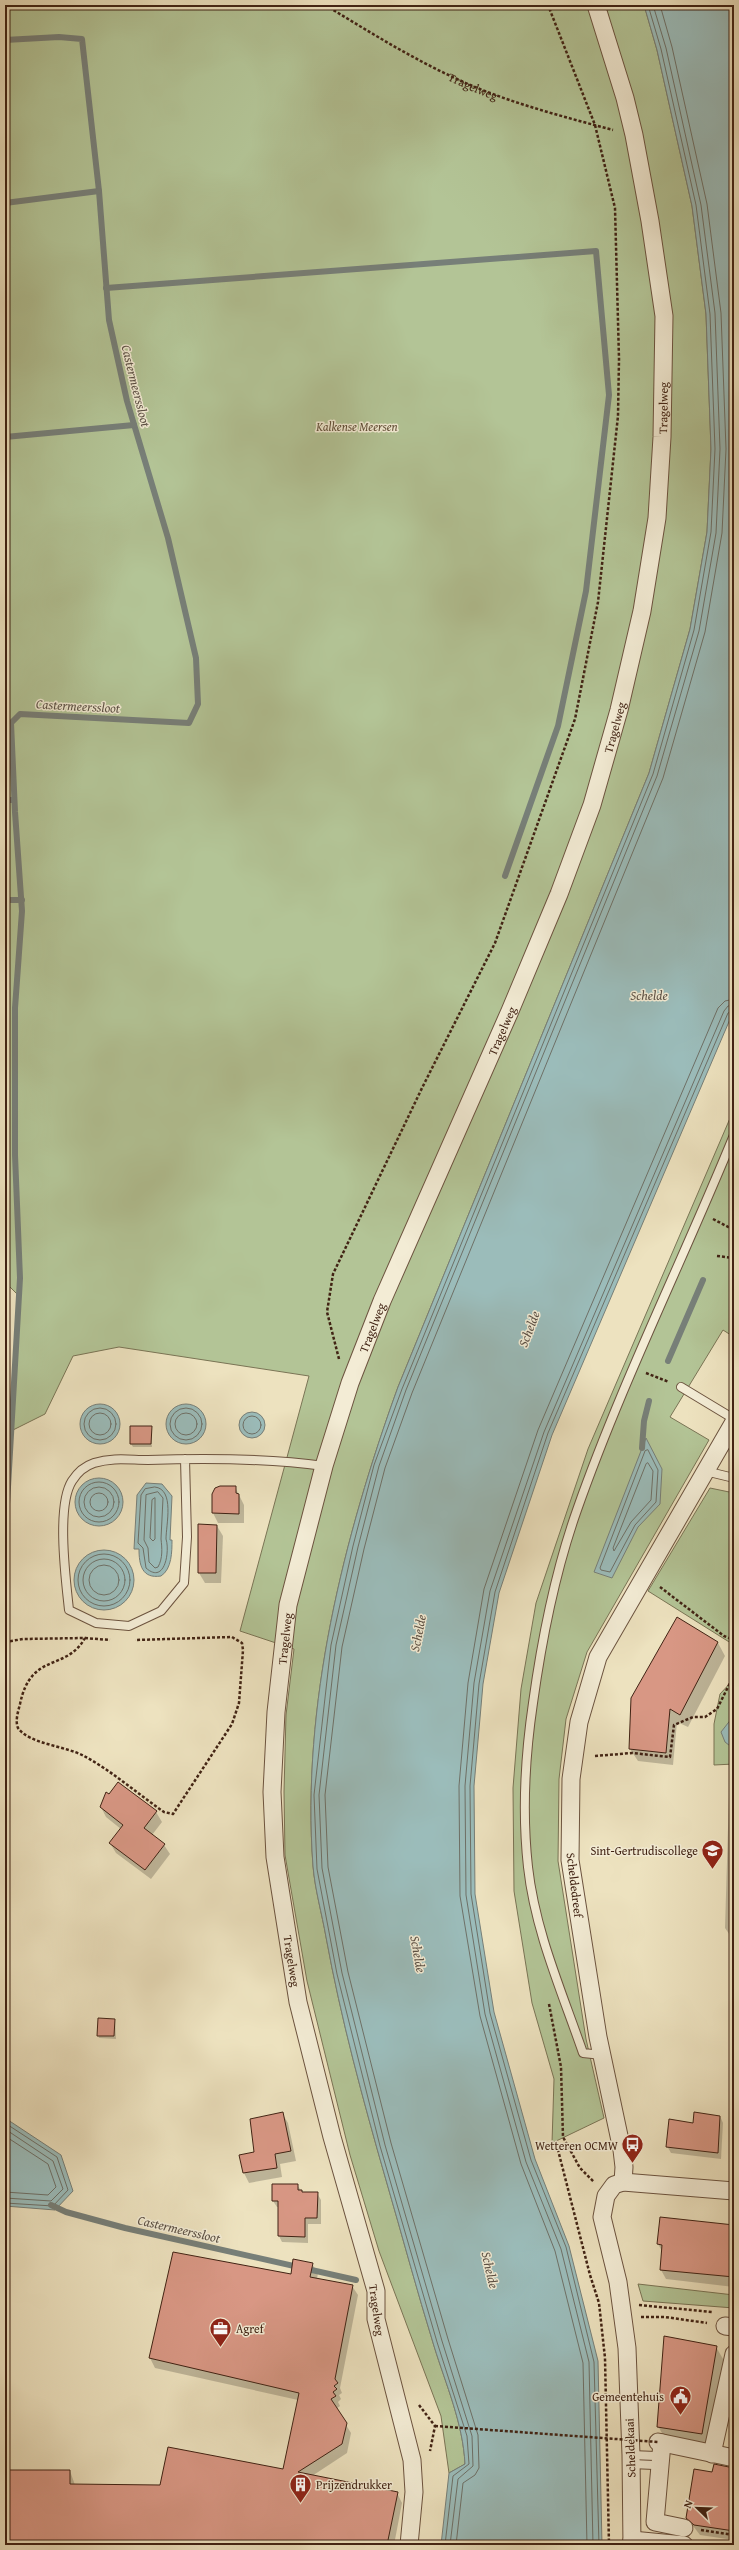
<svg xmlns="http://www.w3.org/2000/svg" width="739" height="2550" viewBox="0 0 739 2550" font-family="'Gentium Book Plus',serif">
<style>
.green{fill:#b3c496;stroke:#7a7455}
.water{fill:#9bbcba;stroke:#777f78}
.shadow{fill:#0003}
.lines{fill:none;stroke-linecap:round;stroke-linejoin:round}
.shore{stroke:#6e7067;stroke-width:1}
.stream{stroke:#777f78;stroke-width:6}
.building{fill:#d89784;stroke:#412314}
.lane-casing{stroke:#6c533f;stroke-width:10}
.street-casing{stroke:#6c533f;stroke-width:19}
.path{stroke:#412314;stroke-width:2.5;stroke-dasharray:3 2;stroke-linecap:butt}
.lane{stroke:#f3ecd5;stroke-width:8}
.street{stroke:#f3ecd5;stroke-width:17}
.path-bridge{stroke:#412314;stroke-width:2.5;stroke-dasharray:3 2;stroke-linecap:butt}
.labels{text-anchor:middle;dominant-baseline:central;stroke-width:3;stroke-linejoin:round;paint-order:stroke}
.street-label{font-size:12px;fill:#412314;stroke:#f3ecd5}
.park-label{font-size:12px;font-style:italic;fill:#5e4b34;stroke:#f3ecd5}
.poi-label{font-size:12px;fill:#412314;stroke:#f3ecd5;text-anchor:end}
.water-label{font-size:13px;font-style:italic;fill:#5c5146;stroke:#f3ecd5}
</style>
<rect width="100%" height="100%" fill="#ede2bf"/>
<filter id="stains"><feTurbulence type="fractalNoise" baseFrequency=".005" numOctaves="4"/><feColorMatrix values="0 0 0 0 .2 0 0 0 0 .09 0 0 0 0 .02 0 0 0 .5 -.17"/></filter>
<radialGradient id="worn" r=".72"><stop offset=".6" stop-color="#630" stop-opacity="0"/><stop offset="1" stop-color="#630" stop-opacity=".3"/></radialGradient>
<g class="green">
<path d="M5,5h639l13,45 35,156 14,108 5,135 -4,83 -17,97 -41,144 -251,614c-54,149 -97,319 -85,479 2,24 9,48 13,71 15,82 37,163 60,243 16,55 31,111 48,166 12,39 29,77 31,118l-16,9 -8,-57 -62,-165 -29,-96 -43,-174 -22,-126 -1,-63 2,-77 8,-66 -54,-18 69,-255 -190,-29 -46,9 -28,58 -32,16 6,-134 -14,-14z"/>
<path d="M734,1109v228l-11,-7 -53,87 39,23 -122,212 -21,67 -7,60 -1,82 28,178 18,79 -52,25 2,-64 -22,-76 -18,-112 -1,-103 8,-99 15,-86 52,-154z"/>
<path d="M710,1488l24,5v152l-86,-54z"/>
<path d="M734,1679v85l-20,1v-41l6,-30z"/>
<path d="M638,2284l96,11v13l-91,-7z"/>
</g>
<g class="water">
<path d="M644,5h90v1005l-182,425 -53,158 -16,91 -9,102 1,108 19,118 41,147 34,87 29,115 4,184h-161l8,-72 16,-9c-2,-41 -19,-79 -31,-118 -17,-55 -32,-111 -48,-166 -23,-80 -45,-161 -60,-243 -4,-23 -11,-47 -13,-71 -12,-160 31,-330 85,-479l251,-614 41,-144 17,-97 4,-83 -5,-135 -14,-108 -35,-156z"/>
<circle cx="100" cy="1424" r="20"/>
<circle cx="186" cy="1424" r="20"/>
<circle cx="252" cy="1425" r="13"/>
<path d="M646,1438l16,31 -2,35 -22,23 -26,51 -18,-6z"/>
<circle cx="99" cy="1502" r="24"/>
<path d="M146,1483l16,1 10,12 -2,44h2c0,11 0,29 -11,36 -19,3 -22,-11 -22,-27h-5l3,-54z"/>
<circle cx="104" cy="1580" r="30"/>
<path d="M734,1692v57l-9,-7 -4,-10 11,-14v-19z"/>
<path d="M5,2118l56,37 12,36 -18,19 -50,-4z"/>
</g>
<g class="shadow">
<path d="M5,1284l2,54h-2z"/>
<path d="M151,1427l1,20h-19l-2,-3z"/>
<path d="M235,1487l9,18v18h-26l-5,-10v-19z"/>
<path d="M217,1526l6,10 -2,47h-16l-6,-10z"/>
<path d="M677,1619l41,24 7,13 -37,71 -11,-5 -4,43 -35,-4 -8,-12z"/>
<path d="M118,1783l38,29 6,10 -10,13 12,10 6,9 -19,25 -35,-26 -6,-10 11,-14 -15,-12 -5,-10z"/>
<path d="M729,1794h5v147l-9,-13z"/>
<path d="M115,2020l1,19 -17,-1 -1,-3z"/>
<path d="M282,2113l6,10 8,38 -16,3 2,13 -33,6 -5,-10z"/>
<path d="M720,2116l3,7 -2,36 -50,-6 -4,-7 27,-22z"/>
<path d="M297,2185l6,8h14l4,7v24h-13v19l-26,-1 -3,-6v-29h-2l-4,-6z"/>
<path d="M734,2226v61l-68,-8 -5,-9 1,-19 -4,-7z"/>
<path d="M312,2264l6,9 -1,6 35,7 6,9 -18,93 2,5 -3,2 2,4 -3,3 2,4 -4,3 15,24 -4,20 -35,23 85,17 5,10 -8,42h-389v-74h65l5,14 86,1 123,-16 14,-70 -143,-32 -5,-10z"/>
<path d="M716,2347l10,17 -14,87 -44,-7 -10,-18z"/>
<path d="M734,2470v70l-34,-5 -13,-17 26,-45z"/>
</g>
<g class="lines">
<g class="shore">
<circle cx="100" cy="1424" r="16"/>
<circle cx="186" cy="1424" r="16"/>
<circle cx="100" cy="1424" r="11"/>
<circle cx="186" cy="1424" r="11"/>
<circle cx="252" cy="1425" r="9"/>
<path d="M648,1450l10,20 -2,32 -21,23 -25,47 -9,-2 -1,-2 45,-117z"/>
<path d="M648,1463l5,8 -2,29 -20,22 -17,29 -1,-3 33,-84z"/>
<circle cx="99" cy="1502" r="20"/>
<circle cx="99" cy="1502" r="15"/>
<path d="M155,1487c20,2 11,38 11,52 4,12 -1,46 -20,29l-3,-20 -5,-5 3,-48 4,-6z"/>
<path d="M158,1492l5,6 -2,41c1,9 2,19 -3,28l-3,1 -6,-6 -1,-14 -4,-8 2,-45z"/>
<circle cx="99" cy="1502" r="9"/>
<path d="M155,1498v41l-2,2 -3,-3 2,-38z"/>
<circle cx="104" cy="1580" r="26"/>
<circle cx="104" cy="1580" r="21"/>
<circle cx="104" cy="1580" r="15"/>
<path d="M5,2123l52,34 11,33 -15,16 -48,-3"/>
<path d="M5,2129l48,32 10,28 -12,12 -46,-3"/>
<path d="M5,2136l43,28 8,23 -8,8 -43,-3"/>
<path d="M445,2545l8,-69 16,-12 -2,-28 -30,-94 -57,-196 -43,-172 -20,-105 -3,-74 17,-150 22,-99 21,-81 28,-76 251,-615 41,-144 17,-98 4,-83 -5,-135 -14,-109 -35,-156 -13,-44"/>
<path d="M450,2545l8,-66 15,-13 -1,-30 -30,-95 -57,-196 -43,-172 -20,-105 -3,-73 17,-150 22,-98 21,-81 27,-76 251,-614 42,-145 17,-98 4,-84 -5,-136 -14,-108 -35,-157 -13,-43"/>
<path d="M456,2545l7,-62 12,-8 4,-7 -1,-33 -30,-96 -57,-196 -43,-171 -20,-105 -3,-72 17,-148 22,-98 21,-81 27,-75 251,-615 42,-146 17,-99 4,-84 -5,-136 -14,-109 -35,-157 -12,-42"/>
<path d="M587,2545l-4,-182 -28,-112 -34,-87 -41,-148 -20,-120 -1,-110 9,-103 16,-94 54,-159 180,-422 7,-7 9,-2"/>
<path d="M593,2545l-4,-183 -28,-113 -35,-87 -41,-148 -19,-119 -1,-109 9,-103 16,-92 54,-159 180,-421 4,-5 6,-1"/>
<path d="M599,2545l-5,-183 -28,-115 -35,-87 -41,-147 -19,-119 -1,-108 9,-102 16,-92 53,-159 180,-420 6,-3"/>
</g>
<g class="stream">
<path d="M5,40l54,-3 23,2 17,152 10,129 18,81 41,137 28,120 2,46 -9,19 -169,-9 -9,9 4,89 7,99 -7,97v147l5,123 -15,261"/>
<path d="M5,203l94,-12"/>
<path d="M106,288l490,-37 13,144 -23,196 -28,135 -53,150"/>
<path d="M5,437l129,-12"/>
<path d="M5,800h9"/>
<path d="M5,900h17"/>
<path d="M668,1361l35,-81"/>
<path d="M642,1448l2,-27 5,-20"/>
<path d="M51,2205l15,7 59,16 231,52"/>
</g>
</g>
<g class="building">
<path d="M130,1426h22l-1,18h-21z"/>
<path d="M220,1486h16v7l3,1v20l-27,-1v-19l3,-6z"/>
<path d="M198,1524l19,1 -1,48h-18z"/>
<path d="M677,1617l41,25 -38,73 -10,-6 -4,44 -37,-4 2,-51z"/>
<path d="M118,1782l39,29 -13,17 21,16 -20,26 -36,-27 14,-18 -23,-18 6,-15 3,2z"/>
<path d="M98,2018l17,1 -1,17h-17z"/>
<path d="M283,2112l8,39 -16,3 2,14 -34,5 -4,-18 15,-3 -4,-33z"/>
<path d="M694,2112l26,4 -2,37 -52,-6 3,-28 24,4z"/>
<path d="M272,2184h26v6h4v2h16l-1,26h-12v19l-27,-1v-35h-6z"/>
<path d="M660,2217l74,8v52l-74,-7 2,-25 -5,-1z"/>
<path d="M173,2252l118,22 2,-15 20,4 -3,14 43,8 -18,94 3,4 -4,3 3,3 -4,3 3,4 -5,3 16,24 -5,21 -44,28 100,20 -11,53h-382v-75h65v14l90,1 8,-38 115,22 16,-76 -150,-35z"/>
<path d="M664,2336l53,10 -15,88 -45,-7z"/>
<path d="M714,2464l20,4v63l-40,-6 -8,-7 8,-49 18,3z"/>
</g>
<g class="lines">
<defs>
<g id="lane">
<path d="M681,1387l53,32"/>
<path d="M185,1459l2,78 -3,46 -23,28 -32,15 -33,-3 -27,-13c-3,-29 -13,-104 3,-129 5,-8 13,-15 22,-18 19,-6 36,-3 54,-3 59,-2 118,-2 176,6"/>
<path d="M705,1471l29,7"/>
<path d="M602,2055l-19,-2c-21,-61 -48,-122 -55,-186 -6,-54 -3,-110 5,-164 9,-65 22,-131 44,-193 45,-128 106,-250 157,-375"/>
<path d="M631,2455l25,1"/>
<path d="M632,2464l22,1"/>
</g>
<g id="street">
<path d="M623,2182l1,-15 -2,-17 -24,-113 -28,-177 1,-81 8,-57 19,-65 136,-235"/>
<path d="M725,2326l9,1"/>
<path d="M658,2442l76,16"/>
<path d="M662,2443l-7,79 29,6"/>
<path d="M712,2454l22,-100"/>
<path d="M632,2540l52,5"/>
<path id="s2" d="M409,2545l5,-53 -2,-32 -36,-141v-28l-44,-154 -34,-135 -23,-145 -3,-65 4,-80 12,-107 36,-139 26,-83 32,-82 128,-290 49,-117 33,-89 27,-95 23,-99 15,-93 5,-81 2,-121 -14,-95 -16,-86 -9,-37 -29,-93"/>
<path d="M632,2545l-1,-90 -4,-107 -9,-66 -16,-65 4,-21 8,-11 9,-3 111,9"/>
</g>
</defs>
<use href="#lane" class="lane-casing"/>
<use href="#street" class="street-casing"/>
<g class="path">
<path id="s1" d="M325,5c43,26 86,53 132,74 49,23 104,37 156,51"/>
<path d="M713,1219l21,11"/>
<path d="M717,1256l17,2"/>
<path d="M339,1359l-12,-47 6,-38 89,-186 73,-145 80,-224 23,-117 20,-186 1,-57 -4,-151 -20,-83 -47,-120"/>
<path d="M646,1373l23,9"/>
<path d="M660,1587l64,49 10,4"/>
<path d="M85,1638l25,2"/>
<path d="M5,1642l18,-3 62,-1c-19,34 -54,13 -65,66 -2,8 -5,17 -2,24 11,16 48,18 66,28 28,15 54,38 80,56l9,2 59,-90 7,-21 4,-53 -1,-7 -10,-6 -97,3"/>
<path d="M595,1756l37,-3 38,4 4,-32 19,-8h12l12,-8 17,-34"/>
<path d="M549,2004l12,63 2,70 17,31 14,14"/>
<path d="M568,2146l-10,4 32,125 9,28 6,55 4,187"/>
<path d="M639,2305l73,7"/>
<path d="M641,2317h24l42,6"/>
<path d="M419,2405l16,21 -5,25"/>
<path d="M701,2530l33,5"/>
</g>
<use href="#lane" class="lane"/>
<use href="#street" class="street"/>
<path class="path-bridge" d="M435,2426l223,16"/>
</g>
<defs>
<symbol id="school-pin" viewBox="-11 -11 22 30"><path d="M0 17L-7.5 6A9.5 9.5 0 1 1 7.5 6Z" fill="#8f2418" stroke="#f3ecd5"/><path d="M0-5L7-2L0 1L-7-2ZM-4 1L0 2.5L4 1V4Q0 6-4 4Z" fill="#fff"/></symbol>
<symbol id="bus-pin" viewBox="-11 -11 22 30"><path d="M0 17L-7.5 6A9.5 9.5 0 1 1 7.5 6Z" fill="#8f2418" stroke="#f3ecd5"/><path d="M-5-6H5V4H4V6H2V4H-2V6H-4V4H-5ZM-3.5-4V0h7V-4ZM-3.5 1.2v1.5H-2V1.2ZM2 1.2v1.5H3.5V1.2Z" fill="#fff"/></symbol>
<symbol id="office-pin" viewBox="-11 -11 22 30"><path d="M0 17L-7.5 6A9.5 9.5 0 1 1 7.5 6Z" fill="#8f2418" stroke="#f3ecd5"/><path d="M-6-3h4V-5.5h4V-3h4V5H-6ZM-1-4.5V-3h2v-1.5ZM-6 0V1H6V0Z" fill="#fff"/></symbol>
<symbol id="civic-pin" viewBox="-11 -11 22 30"><path d="M0 17L-7.5 6A9.5 9.5 0 1 1 7.5 6Z" fill="#8f2418" stroke="#f3ecd5"/><path d="M-.6-6.5H3V-4.5H.6V-3L4-1V1h2V6H-6V1h2V-1L-.6-3ZM-1.2 2.5V6h2.4V2.5Z" fill="#fff"/></symbol>
<symbol id="building-pin" viewBox="-11 -11 22 30"><path d="M0 17L-7.5 6A9.5 9.5 0 1 1 7.5 6Z" fill="#8f2418" stroke="#f3ecd5"/><path d="M-4-6H4V6H1V3H-1V6H-4ZM-2.5-4.3h1.7v1.8h-1.7ZM.8-4.3h1.7v1.8H.8ZM-2.5-1h1.7V.8h-1.7ZM.8-1h1.7V.8H.8Z" fill="#fff"/></symbol>
</defs>
<g fill-rule="evenodd">
<use href="#school-pin" x="700" y="1838" width="25" height="34"/>
<use href="#bus-pin" x="620" y="2132" width="25" height="34"/>
<use href="#office-pin" x="208" y="2316" width="25" height="34"/>
<use href="#civic-pin" x="668" y="2384" width="25" height="34"/>
<use href="#building-pin" x="288" y="2472" width="25" height="34"/>
</g>
<g class="labels">
<g class="street-label">
<text stroke="none"><textPath href="#s1" startOffset="169">Tragelweg</textPath></text>
<text stroke="none"><textPath href="#s2" startOffset="2220">Tragelweg</textPath></text>
<text stroke="none"><textPath href="#s2" startOffset="1896">Tragelweg</textPath></text>
<text stroke="none"><textPath href="#s2" startOffset="1572">Tragelweg</textPath></text>
<text stroke="none"><textPath href="#s2" startOffset="1248">Tragelweg</textPath></text>
<text stroke="none"><textPath href="#s2" startOffset="924">Tragelweg</textPath></text>
<text transform="translate(575 1885) rotate(83)">Scheldedreef</text>
<text transform="translate(292 1961) rotate(81)">Tragelweg</text>
<text transform="translate(377 2310) rotate(82)">Tragelweg</text>
<text transform="translate(630 2448) rotate(-92)">Scheldekaai</text>
</g>
<g class="park-label">
<text x="357" y="426">Kalkense Meersen</text>
</g>
<g class="poi-label">
<text x="698" y="1850">Sint-Gertrudiscollege</text>
<text x="618" y="2145">Wetteren OCMW</text>
<text x="236" y="2328" text-anchor="start">Agref</text>
<text x="664" y="2396">Gemeentehuis</text>
<text x="316" y="2484" text-anchor="start">Prijzendrukker</text>
</g>
<g class="water-label">
<text transform="translate(136 386) rotate(76)">Castermeerssloot</text>
<text transform="translate(78 706) rotate(3)">Castermeerssloot</text>
<text x="649" y="995">Schelde</text>
<text transform="translate(529 1329) rotate(-69)">Schelde</text>
<text transform="translate(418 1633) rotate(-79)">Schelde</text>
<text transform="translate(418 1954) rotate(80)">Schelde</text>
<text transform="translate(179 2229) rotate(13)">Castermeerssloot</text>
<text transform="translate(490 2270) rotate(77)">Schelde</text>
</g>
</g>
<rect width="739" height="2550" fill="none" stroke="#ede2bf" stroke-width="20"/>
<rect x="6" y="6" width="727" height="2538" fill="none" stroke="#412314" stroke-width="2"/>
<rect x="10" y="10" width="719" height="2530" fill="none" stroke="#412314"/>
<g transform="translate(697 2508) rotate(293)" stroke="#f3ecd5" stroke-width="3" paint-order="stroke">
<path d="M0-3L7 15L0 10L-7 15Z" fill="#412314"/>
<text y="-6" font-size="11" font-weight="bold" text-anchor="middle" fill="#412314">N</text>
</g>
<rect width="100%" height="100%" filter="url(#stains)"/>
<rect width="100%" height="100%" fill="url(#worn)"/>
</svg>
